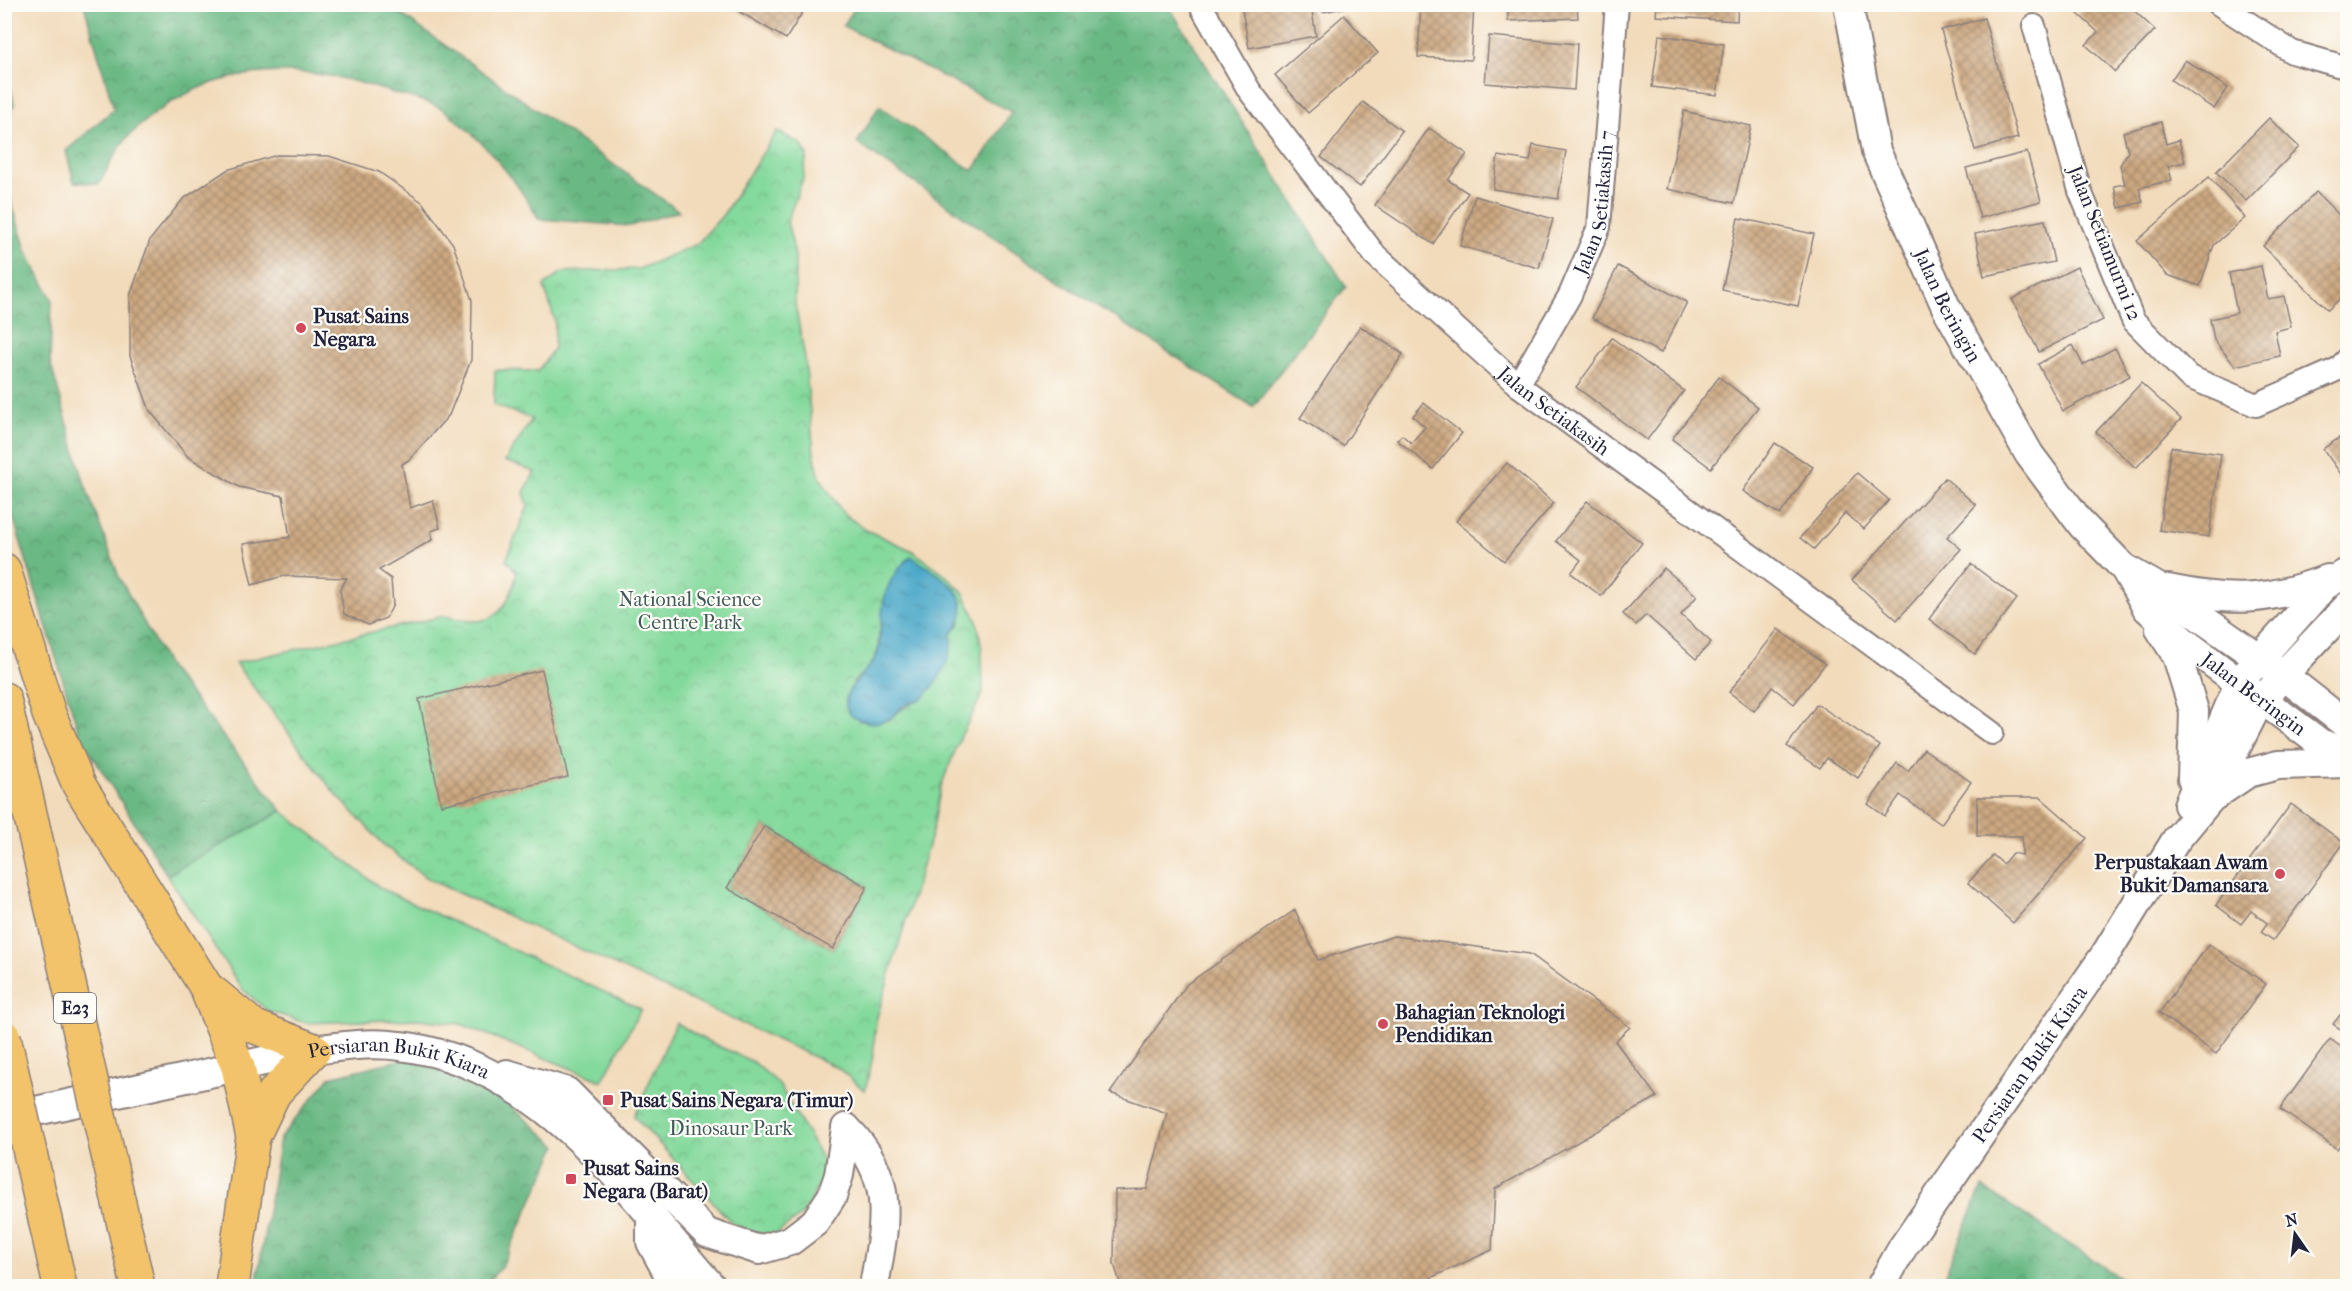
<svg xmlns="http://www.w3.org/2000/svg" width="2352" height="1291" viewBox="0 0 2352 1291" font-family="'IM FELL French Canon',serif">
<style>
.green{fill:#84d99c;stroke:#537e6c;stroke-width:1.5}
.forest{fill:url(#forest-crowns);stroke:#466e60;stroke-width:1.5}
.park{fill:url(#park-crowns);stroke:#537e6c;stroke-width:1.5;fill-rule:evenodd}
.water{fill:url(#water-ripples);stroke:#366482;stroke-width:1.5}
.building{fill:url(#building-cross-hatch)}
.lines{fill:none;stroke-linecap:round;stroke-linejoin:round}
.minor-casing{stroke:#8a7e7b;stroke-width:26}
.tertiary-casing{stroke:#8a7e7b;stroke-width:32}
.motorway-casing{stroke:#8a7e7b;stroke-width:36}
.minor{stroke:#fff;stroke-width:22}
.tertiary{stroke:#fff;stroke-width:28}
.motorway{stroke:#f2c36a;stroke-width:33}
.motorway-bridge-casing{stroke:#8a7e7b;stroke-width:36;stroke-linecap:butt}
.motorway-bridge{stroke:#f2c36a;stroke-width:33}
.poi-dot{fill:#d1495b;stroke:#fdfcf7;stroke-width:2}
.labels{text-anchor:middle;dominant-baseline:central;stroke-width:4.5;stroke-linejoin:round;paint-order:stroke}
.shield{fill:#fdfcf7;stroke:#646373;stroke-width:1.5}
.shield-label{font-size:18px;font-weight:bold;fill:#22223b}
.street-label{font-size:20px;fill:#22223b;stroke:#fdfcf7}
.poi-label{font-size:20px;font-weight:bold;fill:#22223b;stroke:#fdfcf7;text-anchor:start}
.park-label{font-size:20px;fill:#3f5958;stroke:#fdfcf7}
</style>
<defs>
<pattern id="forest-crowns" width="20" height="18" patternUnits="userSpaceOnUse" patternTransform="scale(1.5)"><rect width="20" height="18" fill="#6bb984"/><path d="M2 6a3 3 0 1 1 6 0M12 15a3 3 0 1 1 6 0" fill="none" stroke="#58966d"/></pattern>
<pattern id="park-crowns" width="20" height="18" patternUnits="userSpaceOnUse" patternTransform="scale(1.5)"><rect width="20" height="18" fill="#84d99c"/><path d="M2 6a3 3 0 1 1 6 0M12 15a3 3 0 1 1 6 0" fill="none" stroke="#72ba87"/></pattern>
<pattern id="water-ripples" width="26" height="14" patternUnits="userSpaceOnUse" patternTransform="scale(1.5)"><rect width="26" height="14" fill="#49a7c8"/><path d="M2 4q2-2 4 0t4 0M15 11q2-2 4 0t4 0" fill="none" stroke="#3c88a4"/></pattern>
<pattern id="building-cross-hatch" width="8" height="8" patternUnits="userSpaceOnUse" patternTransform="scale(1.5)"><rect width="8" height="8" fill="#cca881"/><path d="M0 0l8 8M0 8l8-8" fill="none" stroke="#a5886b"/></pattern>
</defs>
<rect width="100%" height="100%" fill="#fdfcf7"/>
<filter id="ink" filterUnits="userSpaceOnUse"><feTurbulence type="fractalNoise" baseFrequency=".0167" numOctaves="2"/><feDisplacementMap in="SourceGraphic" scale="12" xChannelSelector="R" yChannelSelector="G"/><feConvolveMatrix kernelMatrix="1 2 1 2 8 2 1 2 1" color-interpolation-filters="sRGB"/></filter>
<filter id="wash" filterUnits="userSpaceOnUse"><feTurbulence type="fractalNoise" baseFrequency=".008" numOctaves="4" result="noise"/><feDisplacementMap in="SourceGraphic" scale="24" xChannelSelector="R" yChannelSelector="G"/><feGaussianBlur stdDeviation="1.35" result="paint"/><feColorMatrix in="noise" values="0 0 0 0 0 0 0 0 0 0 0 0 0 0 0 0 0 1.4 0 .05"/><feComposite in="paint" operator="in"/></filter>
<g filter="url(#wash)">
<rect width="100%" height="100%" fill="#f2dbbb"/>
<path class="green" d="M282,811l100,78 259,120 -39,72 -141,-57 -42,-5 -113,4 -38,-12 -26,-22 -75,-114z"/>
<g class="forest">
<path d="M84,5h304l291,206 -49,15 -91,-7c-23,-39 -54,-77 -91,-106 -12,-11 -47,-17 -64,-23 -92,-31 -185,-26 -256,47 -12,12 -20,32 -29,47l-25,-2 -8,-31 48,-42z"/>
<path d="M857,5h311l178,282 -93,120 -216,-140 -180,-124 22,-37 94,65 39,-59 -169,-86z"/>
<path d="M5,64l9,40 -9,25h-1z"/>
<path d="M4,145l2,40 20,65 26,49 -2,63 35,123 34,92 49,89 114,145 -115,64 -87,-139 -75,-245z"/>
<path d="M407,1058l83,30 67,58 -55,120 -18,20h-228l24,-148 50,-61z"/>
<path d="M1982,1187l151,99h-193z"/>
</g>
<g class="park">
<path d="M777,131l24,13 6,10 -4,25 -16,42 8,34v48l10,56 9,95 6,24 23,35 23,17 45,20 30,21 22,21 14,29 5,29 1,43 -22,43 -20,50 -8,42 -57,193 -3,35 -8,35 -27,-23 -410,-189 -43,-33 -52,-55 -98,-128 209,-47c10,2 24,6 34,5 26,-3 34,-27 39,-49l-11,-12 22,-54 -4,-14 11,-20 -30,-11 27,-42 -38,-14 1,-35 43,1 16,-23 1,-27 -11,-35 18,-14 77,-3 58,-25 26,-29zM911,557l44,32 5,35 -9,10c4,19 -16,55 -31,65 -11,7 -21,10 -31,21l-36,-38 24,-22 2,-27zM764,826l103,61 -34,62 -106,-61z"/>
<path d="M676,1023l27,16 50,23 25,21 45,77 -2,21 -19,34 -29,21 -20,-4 -21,-9 -98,-107z"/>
</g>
<path class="water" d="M911,556c29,21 73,40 40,78 4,20 -14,52 -29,64 -5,4 -12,5 -17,7 -7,4 -11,12 -18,15 -10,5 -30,3 -38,-7 -16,-24 29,-44 30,-66 4,-39 0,-63 32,-91z"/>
<g id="blocks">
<g class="building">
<path d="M1241,4h70l5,32 -67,12z"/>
<path d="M1322,4h31v2l-30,6z"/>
<path d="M1421,4h53l-3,56 -53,-3z"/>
<path d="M1508,4h69l1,14 -70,3z"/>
<path d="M1657,4h81l-1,17 -81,-5z"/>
<path d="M728,5h79l-21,34z"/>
<path d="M2085,5h43l27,25 -40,42 -29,-27 12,-13 -21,-19z"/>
<path d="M1344,15l34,38 -70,60 -33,-38z"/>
<path d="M1984,18l34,120 -43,12 -34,-120z"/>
<path d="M1659,35l65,9 -7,51 -65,-8z"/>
<path d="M1489,36l88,8 -3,46 -89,-7z"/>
<path d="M2185,60l43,28 -14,21 -43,-29z"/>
<path d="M1363,102l39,29 -42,56 -39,-30z"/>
<path d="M1684,111l67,15 -17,77 -67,-14z"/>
<path d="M2269,118l30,29 -53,54 -30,-29z"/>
<path d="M2161,122l5,22 13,-4 6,22 -17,4 4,14 -33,8 4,14 -24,6 -5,-22 11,-2 -5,-19 8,-13 -5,-20z"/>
<path d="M1429,128l38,26 -19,26 20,13 -35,51 -58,-39z"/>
<path d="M1533,145l33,6 -8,48 -65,-10 5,-33 32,5z"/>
<path d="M2027,152l14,49 -61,17 -14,-50z"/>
<path d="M277,155l52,1 50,16 43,30 31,42 19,56 -1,60 -22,55 -40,45 -7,4 8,44 23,-8 7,28 -9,3 1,9 -53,30 12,9 2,26 -7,13 -18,7 -24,-11 -4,-25 7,-11 -64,-2 -31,9 -9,-41 47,-7 -7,-41 -44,-9 -51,-30 -38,-46 -20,-55v-60l20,-56 33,-41 44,-29z"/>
<path d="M2209,177l36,41 -31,27 -14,41 -33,-11 -30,-34z"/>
<path d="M2316,192l32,32v67l-20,19 -65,-64z"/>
<path d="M1475,196l78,23 -14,49 -79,-22z"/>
<path d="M1738,218l76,16 -16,72 -76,-16z"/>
<path d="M2045,220l9,42 -70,14 -9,-42z"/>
<path d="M1618,266l69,36 -26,51 -69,-35z"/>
<path d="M2261,266l7,33 16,-3 7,31 -16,4 5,25 -45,10 -21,-26 -4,-21 27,-6 -8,-40z"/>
<path d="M2077,267l26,53 -64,32 -27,-53z"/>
<path d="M1360,326l43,28 -60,92 -43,-28z"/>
<path d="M1612,338l72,53 -37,49 -71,-53z"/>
<path d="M2073,345l10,20 32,-17 15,28 -67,35 -25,-47z"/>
<path d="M1719,377l39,30 -47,61 -39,-29z"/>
<path d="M2141,383l40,36 -45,49 -40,-36z"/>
<path d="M1424,403l38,30 -29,36 -36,-29 5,-5 9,8 14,-16 -12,-11z"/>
<path d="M2348,432v52l-25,-35z"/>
<path d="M1775,443l38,24 -33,48 -37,-24z"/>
<path d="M2171,447l50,7 -12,83 -50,-7z"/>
<path d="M1507,463l47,40 -50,58 -48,-40z"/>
<path d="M1857,473l32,27 -25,29 -19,-16 -31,36 -14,-11z"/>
<path d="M1945,478l31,27 -29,32 14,12 -64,71 -45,-40z"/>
<path d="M1587,501l55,42 -41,53 -30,-23 10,-13 -25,-19z"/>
<path d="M1971,564l46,35 -42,55 -46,-35z"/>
<path d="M1664,568l33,28 -16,19 30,27 -15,17 -50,-44 -10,10 -13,-11z"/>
<path d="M1778,629l47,35 -31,40 -22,-17 -18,24 -25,-19z"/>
<path d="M542,670l26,107 -127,28 -22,-106z"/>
<path d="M1817,704l63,42 -22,32 -31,-20 -7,10 -33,-22z"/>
<path d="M1924,749l47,33 -30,42 -41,-29 -15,21 -17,-12 29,-41 11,8z"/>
<path d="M1977,797h63l47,41 -74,85 -45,-40 25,-28 10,9 9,-11 10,2v-19h-45z"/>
<path d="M2291,804l53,39 -71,97 -12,-8 6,-9 -16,-12 -10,13 -25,-19z"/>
<path d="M764,826l103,61 -34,62 -106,-61z"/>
<path d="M1295,910l23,50 76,-24 136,18 100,73 -15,14 42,56 -162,92 -3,61 -70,32 1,4h-302l-7,-22 1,-74 32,-1 20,-76 -57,-20 77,-109z"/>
<path d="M2209,944l57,40 -50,70 -57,-41z"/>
<path d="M2348,1005v29l-15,-10z"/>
<path d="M2330,1039l18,13v82l-11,15 -57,-40z"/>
</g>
</g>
</g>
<g filter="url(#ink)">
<use href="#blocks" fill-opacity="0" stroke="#8a7e7b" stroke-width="1.5"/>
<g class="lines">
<defs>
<g id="minor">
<path id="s1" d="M1200,4l49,86 126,165 143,130 474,348"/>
<path d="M2219,4l73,48 56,16"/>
<path d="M2034,26l46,165 53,129 56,57 67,28 82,-36 10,-10"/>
<path id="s2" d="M1518,385l52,-90 29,-68 18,-223"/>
</g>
<g id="tertiary">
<path id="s3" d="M1848,4l28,147 70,156 83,147 53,71 42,43 33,19 126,88 65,51"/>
<path id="s4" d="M2125,569l22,39 36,33 137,102 28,11"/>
<path d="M2168,589c64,13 98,13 160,-10"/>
<path d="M2160,629l17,27 17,55 -2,68"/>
<path d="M2211,798l37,-25 30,-8 70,-2"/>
<path d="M2188,805l52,-124 84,-95 24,-14"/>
<path d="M507,1074l60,18 140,141 52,17 31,-9 25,-19 17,-26 7,-21 7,-47"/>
<path id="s5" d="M4,1118l310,-68c28,-4 57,-8 86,-4 139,16 227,144 311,240"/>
<path d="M846,1128c51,51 39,94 28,158"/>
<path d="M651,1220v22l24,44"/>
<path id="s6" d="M1881,1286l22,-39 202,-292 71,-115 34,-41 44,-87 29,-37 65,-69"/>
</g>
<g id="motorway">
<path d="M4,570l45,144 30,71 127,202 32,80 15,70 -21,149"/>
<path d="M4,699l7,31"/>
<path d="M212,992l41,34 61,24 -40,43 -21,44"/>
</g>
</defs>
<use href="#minor" class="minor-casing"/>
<use href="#tertiary" class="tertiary-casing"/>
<use href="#motorway" class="motorway-casing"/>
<use href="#minor" class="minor"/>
<use href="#tertiary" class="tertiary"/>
<use href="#motorway" class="motorway"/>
<defs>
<g id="motorway-bridge">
<path d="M11,730l127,556"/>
<path d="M4,1037l56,249"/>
</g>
</defs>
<use href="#motorway-bridge" class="motorway-bridge-casing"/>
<use href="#motorway-bridge" class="motorway-bridge"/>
</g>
</g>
<g class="poi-dot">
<circle cx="301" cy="328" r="6"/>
<circle cx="2280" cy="874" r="6"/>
<circle cx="1383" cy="1024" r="6"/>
<rect x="602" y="1094" width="12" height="12" rx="3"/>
<rect x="565" y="1173" width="12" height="12" rx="3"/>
</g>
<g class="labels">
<rect class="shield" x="54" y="993" width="42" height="30" rx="4.5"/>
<g class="shield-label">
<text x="75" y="1008">E23</text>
</g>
<g class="street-label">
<text stroke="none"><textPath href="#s2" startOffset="201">Jalan Setiakasih 7</textPath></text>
<text transform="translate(2105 243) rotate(68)">Jalan Setiamurni 12</text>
<text stroke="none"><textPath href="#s3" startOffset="320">Jalan Beringin</textPath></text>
<text stroke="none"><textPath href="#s1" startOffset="544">Jalan Setiakasih</textPath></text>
<text stroke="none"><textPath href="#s4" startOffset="182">Jalan Beringin</textPath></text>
<text stroke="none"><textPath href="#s6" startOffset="267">Persiaran Bukit Kiara</textPath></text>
<text stroke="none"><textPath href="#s5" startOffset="404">Persiaran Bukit Kiara</textPath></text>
</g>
<g class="poi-label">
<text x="313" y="316">Pusat Sains<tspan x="313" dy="23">Negara</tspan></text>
<text x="2268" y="862" text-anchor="end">Perpustakaan Awam<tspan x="2268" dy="23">Bukit Damansara</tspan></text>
<text x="1395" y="1012">Bahagian Teknologi<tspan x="1395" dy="23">Pendidikan</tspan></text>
<text x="620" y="1100">Pusat Sains Negara (Timur)</text>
<text x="583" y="1168">Pusat Sains<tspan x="583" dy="23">Negara (Barat)</tspan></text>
</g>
<g class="park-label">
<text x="690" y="599">National Science<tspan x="690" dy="23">Centre Park</tspan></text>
<text x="731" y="1128">Dinosaur Park</text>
</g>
</g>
<rect width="2352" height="1291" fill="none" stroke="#fdfcf7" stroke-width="24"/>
<g transform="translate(2295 1234) rotate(346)" stroke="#fdfcf7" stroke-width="4.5" paint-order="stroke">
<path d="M0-4.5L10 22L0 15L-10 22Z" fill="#22223b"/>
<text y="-9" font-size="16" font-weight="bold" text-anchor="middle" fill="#22223b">N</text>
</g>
</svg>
